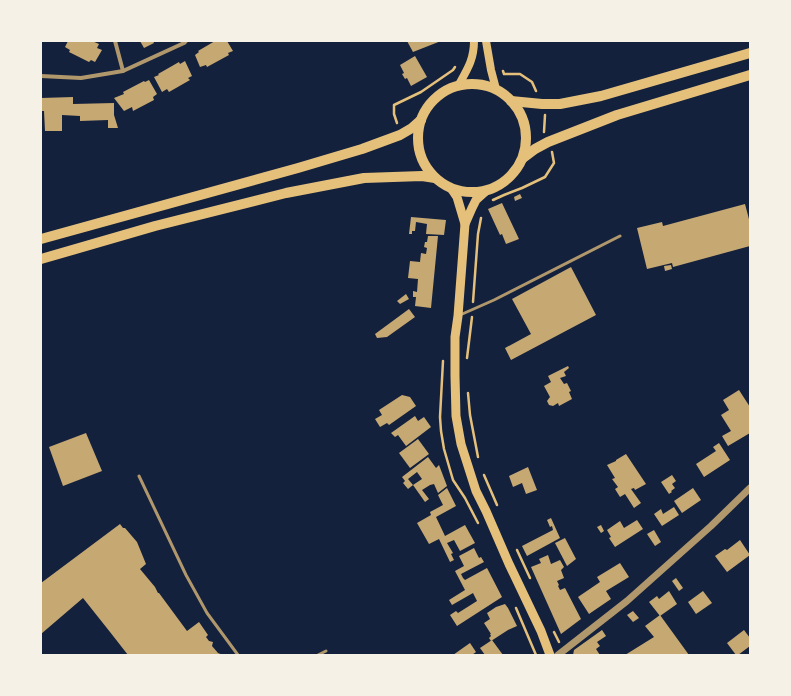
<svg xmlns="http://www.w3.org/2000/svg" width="791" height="696" viewBox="0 0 791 696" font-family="'Varela Round',sans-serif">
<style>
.building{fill:#c6a872}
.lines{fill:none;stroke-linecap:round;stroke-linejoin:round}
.path{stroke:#e5c07b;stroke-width:2.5}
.service{stroke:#b1986c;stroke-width:3}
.minor{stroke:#b1986c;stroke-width:4}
.tertiary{stroke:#b1986c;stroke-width:7}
.secondary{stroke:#e5c07b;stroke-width:8}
.primary{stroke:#e5c07b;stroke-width:9}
.trunk{stroke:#e5c07b;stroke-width:10}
</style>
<rect width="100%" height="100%" fill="#14213d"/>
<g class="building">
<path d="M68,41h24l7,3 -2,4 5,2 -7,12 -4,-2 -2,2 -20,-10 1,-2 -5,-3z"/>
<path d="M140,41h13l1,2 -10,5z"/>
<path d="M215,41h12l6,10 -5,2 1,2 -22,12 -1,-2 -6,2 -5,-12 4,-3 -1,-1z"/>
<path d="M407,41h34l-28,11z"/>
<path d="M415,56l12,21 -16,9 -4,-8 -2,1 -3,-5 2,-1 -4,-8z"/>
<path d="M185,61l7,15 -4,2 2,2 -21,12 -2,-3 -5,3 -8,-15 5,-2 -1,-1 21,-12 1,2z"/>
<path d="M149,80l8,14 -4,3 1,3 -21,11 -1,-4 -8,4 -10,-13 10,-4 -1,-2 21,-11 1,1z"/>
<path d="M73,97v7l41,-1v12l4,13h-10v-8l-28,1v-5l-18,-1v16h-17l-1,-20h-3v-13z"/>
<path d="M520,194l2,4 -7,3 -1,-4z"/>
<path d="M502,203l17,36 -13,5 -4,-10 -2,1 -12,-26z"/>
<path d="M745,204l5,19v23l-77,21 -1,-4 -25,6 -10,-41 25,-6 1,4z"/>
<path d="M411,217l35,3 -2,15 -18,-1 1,-10 -11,-2 -1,9h-3v3h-3z"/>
<path d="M428,236h10l-7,72 -16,-2 1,-9h-3v-6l4,1 1,-13 -10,-1 2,-17 10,1 1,-9 5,1 1,-6 -3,-1 1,-5h2z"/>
<path d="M671,265l1,4 -7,2 -1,-5z"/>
<path d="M571,267l25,48 -85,45 -6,-12 26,-14 -19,-35z"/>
<path d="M406,294l3,5 -9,5 -3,-3z"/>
<path d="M409,309l6,8 -28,20 -10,1 -2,-4z"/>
<path d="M568,366l1,2 -5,4 2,4 -6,2 4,6 3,-1 4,8 -2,1 3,7 -13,7 -1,-3 -5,3 -4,-1 -2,-4 3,-4 -6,-11 7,-4 -3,-6z"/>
<path d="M739,390l11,17v26l-22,13 -6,-10 9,-5 -10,-16 8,-5 -6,-10z"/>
<path d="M402,395l8,2 6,9 -27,19 -2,-2 -7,4 -5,-8 7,-4 -3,-5z"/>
<path d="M415,416l3,5 6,-4 7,10 -25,19 -8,-11 -3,2 -4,-4z"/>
<path d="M86,433l16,38 -39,15 -14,-39z"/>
<path d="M418,439l11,15 -19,14 -11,-15z"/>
<path d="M719,443l11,17 -26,17 -8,-13 20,-13 -3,-4z"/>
<path d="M626,454l20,30 -11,6 -1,-2 -3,1 10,14 -7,5 -9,-14 -5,3 -5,-8 3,-2 -6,-8 3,-1 -8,-13 9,-4v-1z"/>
<path d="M428,457l8,11 3,-3 8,21 -9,7 -4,-9 -4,1 -8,5 7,9 -4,3 -12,-17 9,-6 -5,-7 -9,7 5,6 -5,4 -5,-6 2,-2 -3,-4z"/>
<path d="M528,467l9,23 -11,4 -4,-11 -9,4 -4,-11z"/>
<path d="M672,475l4,6 -4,3 3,4 -4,3 1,1 -3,2 -8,-12z"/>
<path d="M447,488l9,18 -20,11 9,19 20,-11 10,18 -15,8 -6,-11 -7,3 6,10 -2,1 3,6 -4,2 -11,-23 -10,5 -12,-21 14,-8 -1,-3 13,-7 -5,-10z"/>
<path d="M693,488l8,12 -19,13 -8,-12z"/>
<path d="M674,507l5,8 -17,11 -8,-12 7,-5 2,5z"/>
<path d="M551,518l9,20 -33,18 -5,-10 31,-16 -1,-4 -2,1 -3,-7z"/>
<path d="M637,520l6,9 -28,18 -6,-9 2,-1 -4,-7 13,-9 4,7z"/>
<path d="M120,524l3,4h2l12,14 9,22 -6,5 15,18 3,6h1l28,38 12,-9 9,13 -2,2 3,4 4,1 -1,4 6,7 5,2h-95l-18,-23 -27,-34 -42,36v-51z"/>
<path d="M601,525l3,6 -3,2 -4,-6z"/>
<path d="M654,530l7,12 -6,4 -8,-12z"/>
<path d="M565,538l11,21 -9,7 -12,-23z"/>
<path d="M740,540l10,15 -23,17 -12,-16 10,-7 2,1z"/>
<path d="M474,548l5,10 2,-1 3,5 -23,12 2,4 2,2 22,-12 15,29 -45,29 -7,-11 6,-4 2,2 19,-12 -4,-8 -21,12 -3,-5 16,-10 -10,-19 9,-5 -5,-10z"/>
<path d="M548,555l3,9 9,-4 4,7 -3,3 3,8 -7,3 2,4 -1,1 2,4 5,-2 16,31 -20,15 -30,-67 10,-4 -2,-4z"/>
<path d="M620,563l9,14 -23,14 5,8 -22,15 -11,-17 22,-15 -3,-5z"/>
<path d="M676,578l7,10 -4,3 -7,-10z"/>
<path d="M669,591l8,13 -17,12 -11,-14 8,-6 2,3z"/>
<path d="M703,591l9,12 -16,11 -8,-12z"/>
<path d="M505,604l3,4 9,18 -9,4 -17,11 -2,-3 2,-2 -1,-2h1l-7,-11 6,-4 -3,-6 9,-6z"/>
<path d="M633,611l6,7 -6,4 -6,-7z"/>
<path d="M660,615l29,40h-64l29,-18 -9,-11z"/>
<path d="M602,630l4,6 -9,6 3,4 -4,3 4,6h-27l1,-5z"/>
<path d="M744,630l6,8v8l-12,9h-2l-9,-12z"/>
<path d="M492,640l11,15h-18l-5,-7z"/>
<path d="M470,643l6,9 -4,3h-19z"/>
</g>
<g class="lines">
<g class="path">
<path d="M503,71l1,3h16l12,8 4,9"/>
<path d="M397,123l-3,-9v-9l27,-13 32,-22 2,-3"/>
<path d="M544,132l1,-17"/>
<path d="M493,200l11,-5 18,-7 23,-11 9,-14 -2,-11"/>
<path d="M473,302l5,-68 3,-16"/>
<path d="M467,358l5,-41"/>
<path d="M443,361l-3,56 1,14 3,18 9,31 12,18 13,25"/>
<path d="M468,393l2,22 8,42"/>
<path d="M484,475l13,30"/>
<path d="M517,550l13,28"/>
<path d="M516,608l20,47"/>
<path d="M554,632l5,10"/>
</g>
<g class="service">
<path d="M460,315l34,-15 126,-64"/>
<path d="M139,476l47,99 21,38 31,42"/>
<path d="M318,655l8,-4"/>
</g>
<g class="minor">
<path d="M115,41l8,30"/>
<path d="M41,76l40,2 42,-7 61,-28 2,-2"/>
</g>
<path class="tertiary" d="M558,655l69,-54 84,-75 39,-38"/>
<g class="secondary">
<path d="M486,41l5,29 5,19"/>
<path d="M458,86c9,-16 16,-26 16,-45"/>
</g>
<g class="primary">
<path d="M451,188l6,9 8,27"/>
<path d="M486,191l-10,9 -4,8 -7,16 -7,92 -3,21v39l1,40 5,28 15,47 10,20 23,53 32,67 9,24"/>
</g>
<g class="trunk">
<circle cx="472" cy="138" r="54"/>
<path d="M511,101l31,3h18l41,-8 149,-43"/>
<path d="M523,158l12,-9 13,-7 69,-27 133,-40"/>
<path d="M41,239l257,-71 64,-19 38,-14 12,-7 9,-8"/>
<path d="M41,259l114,-33 131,-33 78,-15 58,-2 13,2"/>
</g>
</g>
<rect width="791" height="696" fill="none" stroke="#f6f1e7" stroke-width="84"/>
</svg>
